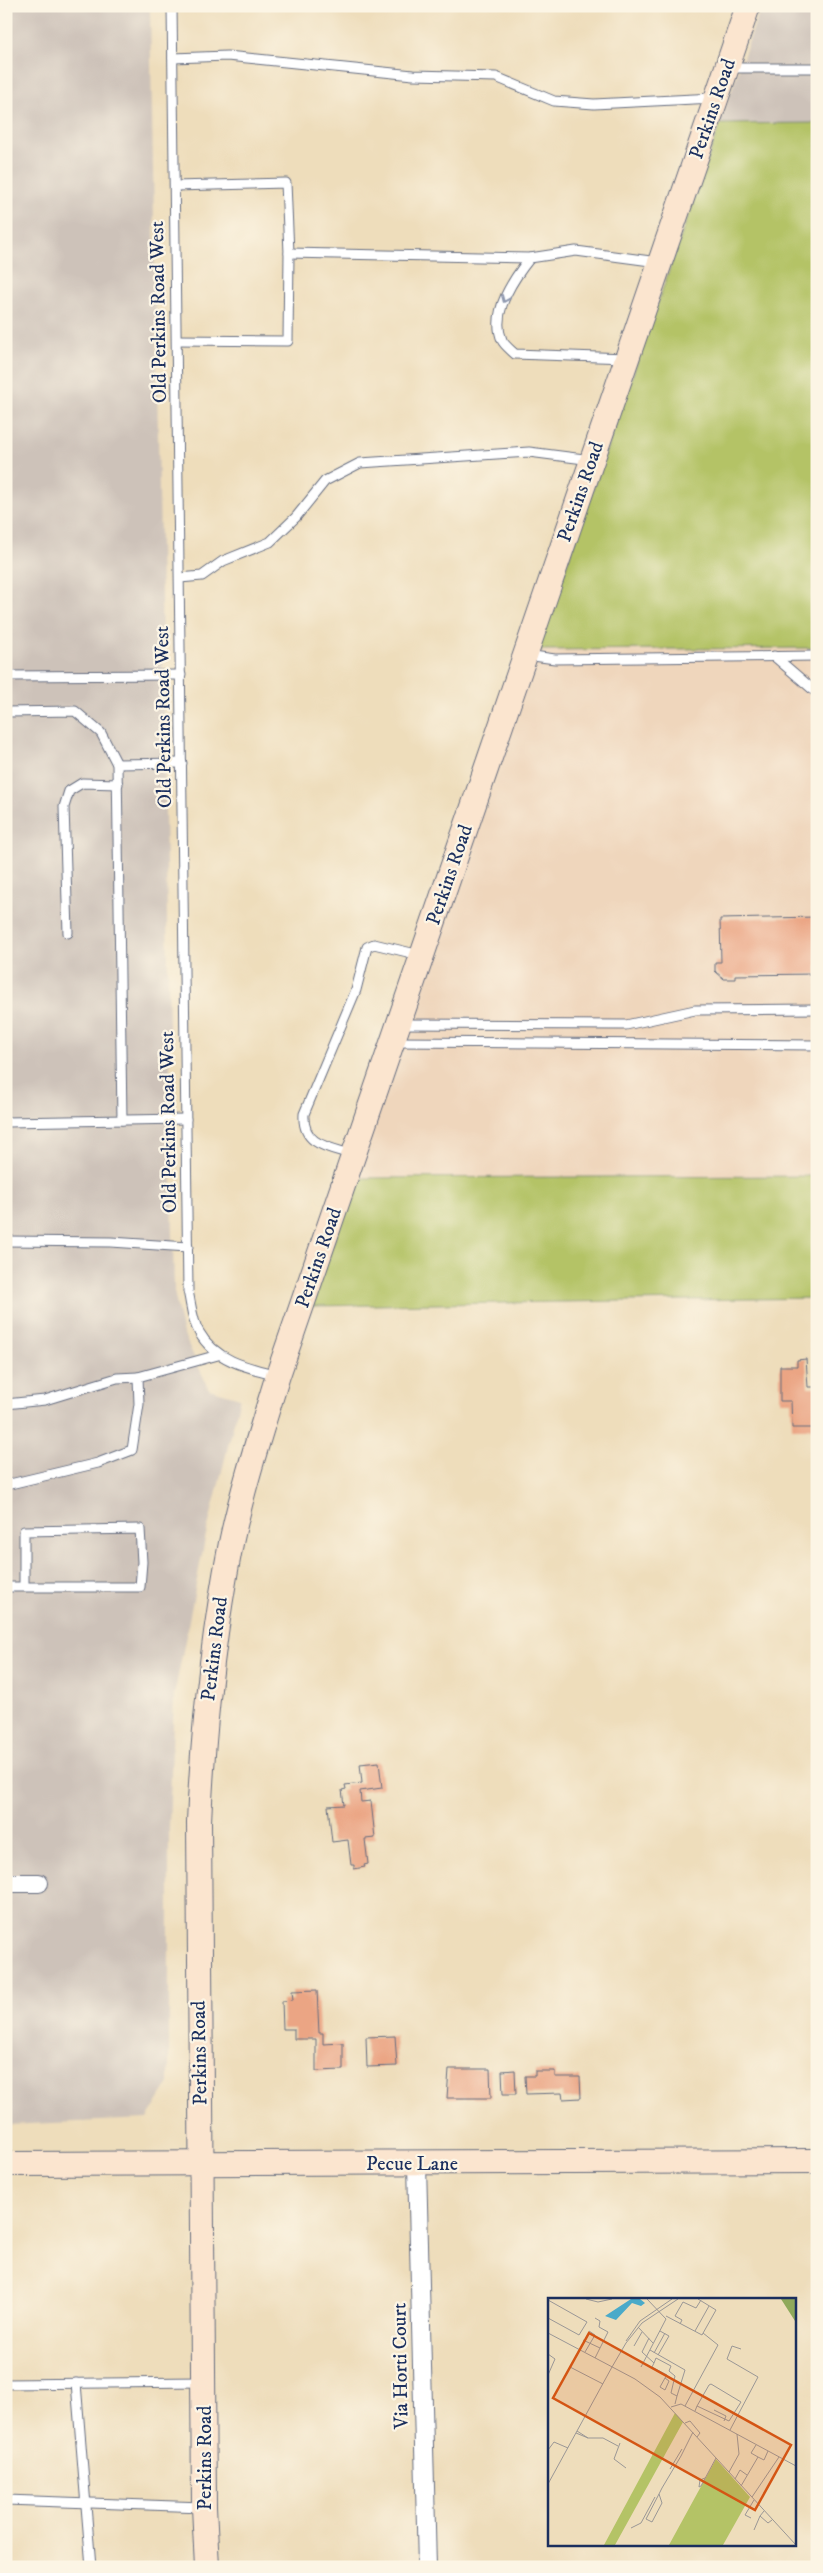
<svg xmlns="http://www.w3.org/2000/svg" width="823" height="2573" viewBox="0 0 823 2573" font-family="'IM FELL DW Pica',serif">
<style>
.built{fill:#efd6bc}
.industrial{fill:#cdc2b9}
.green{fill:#b4c366;stroke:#687962}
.building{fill:#eba584}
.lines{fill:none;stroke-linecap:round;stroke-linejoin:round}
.lane-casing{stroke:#656c7f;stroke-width:11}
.street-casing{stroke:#656c7f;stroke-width:20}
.secondary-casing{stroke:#656c7f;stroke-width:26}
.lane{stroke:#fff;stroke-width:9}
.street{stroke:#fff;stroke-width:18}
.secondary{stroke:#fbe5cf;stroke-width:24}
.oneway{stroke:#8d97ae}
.labels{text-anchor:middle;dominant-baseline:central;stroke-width:4.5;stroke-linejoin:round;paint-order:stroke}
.street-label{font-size:20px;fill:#1b2f5e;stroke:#fcf5e5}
.inset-road{fill:none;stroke:#9a9796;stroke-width:1}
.view{fill:#d45514;fill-opacity:0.15;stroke:#d45514;stroke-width:2.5}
.inset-edge{fill:none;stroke:#1b2f5e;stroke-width:2.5}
</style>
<rect width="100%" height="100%" fill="#fcf5e5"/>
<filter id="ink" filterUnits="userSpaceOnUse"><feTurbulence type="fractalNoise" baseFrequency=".02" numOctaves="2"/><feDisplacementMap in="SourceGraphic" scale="10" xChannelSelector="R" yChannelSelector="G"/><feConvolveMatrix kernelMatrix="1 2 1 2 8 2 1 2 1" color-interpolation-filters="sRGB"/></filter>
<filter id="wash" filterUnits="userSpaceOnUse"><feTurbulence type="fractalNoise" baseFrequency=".0096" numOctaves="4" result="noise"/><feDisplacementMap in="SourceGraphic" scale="20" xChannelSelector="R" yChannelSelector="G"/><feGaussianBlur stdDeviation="1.12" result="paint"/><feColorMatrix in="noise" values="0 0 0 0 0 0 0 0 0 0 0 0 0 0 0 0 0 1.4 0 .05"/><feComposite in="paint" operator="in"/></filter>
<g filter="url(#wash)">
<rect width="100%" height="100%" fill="#edb"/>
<path class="built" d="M817,648v528l-461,2 181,-528z"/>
<g class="industrial">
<path d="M6,6h144l24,1285 8,40 27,58 31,9 -35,141 -31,157 -5,132v255l-22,36 -141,6z"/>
<path d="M761,6h56v117l-97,1z"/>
</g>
<g class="green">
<path d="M817,123v525l-280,2 183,-526z"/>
<path d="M817,1176v122l-506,8 45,-128z"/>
</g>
<g id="blocks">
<g class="building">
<path d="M817,917v57l-82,1v4h-11l-9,-8v-9h6l-1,-43z"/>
<path d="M806,1359l2,28h9v41h-25l-1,-27h-11v-35h17v-6z"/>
<path d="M379,1762l3,26 -22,3 1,11 10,-1 4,37 -10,1 3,25 -4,1 1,2 -11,2v-4h-3l-3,-25 -16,2 -4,-36 16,-1 -2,-15 4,-1 -1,-4 17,-2 -2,-19z"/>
<path d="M317,1990l2,43h4v11l20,-1v27l-27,1v-32h-22v-10h-11l-1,-28 11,-1 -1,-9z"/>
<path d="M395,2036l2,30 -30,1 -1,-30z"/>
<path d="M449,2069h41l1,29h-44z"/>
<path d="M515,2070l1,24h-13l-1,-23z"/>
<path d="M535,2071h20v6h25l1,21 -18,1 -1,-6 -36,1 -1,-18h10z"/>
</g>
</g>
</g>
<g filter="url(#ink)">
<use href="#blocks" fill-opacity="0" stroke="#656c7f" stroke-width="1"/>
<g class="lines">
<defs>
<g id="lane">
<path d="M172,6l16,1285c3,12 4,30 11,41 16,29 50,36 79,43"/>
<path d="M173,58l54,-2 186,19 83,2 58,24 40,3 120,-6"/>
<path d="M727,68h90"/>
<path d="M175,186l111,-3 3,70 -1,88 -111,-1"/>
<path d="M289,253l241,5 46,-7 82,11"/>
<path d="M530,258c-16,20 -40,54 -28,82 2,5 9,10 13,14l111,4"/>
<path d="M180,578l22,-2 21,-15 47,-19 26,-25 29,-36 35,-18 169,-11 63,8"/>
<path d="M526,655l29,4 262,-3"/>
<path d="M774,656l43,37"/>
<path d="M6,676l175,-1"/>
<path d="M6,712l69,-1 26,22 16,31 5,356"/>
<path d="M117,764l65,-1"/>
<path d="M68,933l-4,-126 5,-16 13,-8 36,1"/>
<path d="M401,1024l225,1 69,-15 122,-1"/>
<path d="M394,1042l423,3"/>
<path d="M6,1122l180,-3"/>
<path d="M354,1155c-25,-8 -52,-9 -50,-41l52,-124 11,-43 7,-3 46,11"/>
<path d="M6,1241l105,1 77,5"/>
<path d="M6,1404l39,-4 72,-22 21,-1"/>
<path d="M6,1485l92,-22 34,-13 7,-46 -1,-27 80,-22"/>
<path d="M6,1587h134l2,-25 -2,-33 -116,2v56"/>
<path d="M76,2383l15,184"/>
<path d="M6,2384l196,-2"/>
<path d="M6,2500l197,7"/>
</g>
<g id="street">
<path d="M6,1883h33"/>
<path d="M417,2164l10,403"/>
</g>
<g id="secondary">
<path d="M6,2164l811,-3"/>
<path d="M207,2567l-3,-60 -5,-685c4,-94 14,-187 32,-279 12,-57 30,-112 47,-168l470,-1369"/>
</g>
</defs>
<use href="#lane" class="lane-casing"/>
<use href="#street" class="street-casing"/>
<use href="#secondary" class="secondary-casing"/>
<use href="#lane" class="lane"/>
<use href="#street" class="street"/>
<use href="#secondary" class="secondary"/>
</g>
<defs><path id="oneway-chevron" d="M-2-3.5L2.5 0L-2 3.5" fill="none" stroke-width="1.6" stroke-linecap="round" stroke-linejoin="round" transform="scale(1.25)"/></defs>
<use class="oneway" href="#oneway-chevron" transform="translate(505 299) rotate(113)"/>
</g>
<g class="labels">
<g class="street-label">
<text transform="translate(713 109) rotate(-71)">Perkins Road</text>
<text transform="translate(159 312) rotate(-91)">Old Perkins Road West</text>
<text transform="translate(581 492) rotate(-71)">Perkins Road</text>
<text transform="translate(164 717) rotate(-91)">Old Perkins Road West</text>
<text transform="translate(450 875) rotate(-71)">Perkins Road</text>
<text transform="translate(169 1122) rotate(-91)">Old Perkins Road West</text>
<text transform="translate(319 1258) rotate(-71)">Perkins Road</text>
<text transform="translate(215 1649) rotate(-83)">Perkins Road</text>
<text transform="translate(200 2053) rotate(-91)">Perkins Road</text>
<text x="412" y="2164">Pecue Lane</text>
<text transform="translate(401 2366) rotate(-91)">Via Horti Court</text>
<text transform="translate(205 2458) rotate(-90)">Perkins Road</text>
</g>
</g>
<g transform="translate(548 2298)">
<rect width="248" height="248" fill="#edb"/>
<path d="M127,115l8,9 -68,123h-11zM168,161l34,38 -27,48h-54z" fill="#b4c366"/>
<path d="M233,1h14v22z" fill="#8fa95b"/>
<path d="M83,1h9l5,4 -4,3 -9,-3 -16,17 -11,-4z" fill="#4aaac9"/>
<path class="inset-road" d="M38,1l12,3 14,-3M0,2l39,22 -8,13 -31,-17M118,18l36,19 14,-25 -18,-11M132,26l2,-4 -7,-4 8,-14 13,6 5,-8M90,29l15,16M147,33l14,-25M0,35l87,46 25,18 136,148M101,40l-7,14 12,11 2,-5 15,8 -2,5 6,5 -4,17 6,3 -2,8M35,42l17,8M78,43l14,-20 32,-22M86,48l8,-14M102,52l35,20 -8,26M37,54l10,-17 -6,-4M106,55l11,-20M0,56l7,5 -7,16M110,57l11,-19 -9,-5M47,60l13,-26 -9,-5 1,-6 -5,-3M106,65l-2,4 15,8M22,69l33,17M64,69l14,-24 16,-20 36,-24M93,69l25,-48 -19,-20M117,80l4,3 -4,9 -5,-3 5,-9 2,-3M137,108l33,-61 -15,-12M123,109l10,-3 115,62M166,112l12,6 -2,5M147,113l2,-5 12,-21 2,-1 30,18 -12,19 -32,-15M137,125l5,-2 10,12 -3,4M182,132l28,-53 -31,-18 5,-13 9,3M28,135l12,5 -11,-7M40,140h15l15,8M72,145l-6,16 12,9M208,147l-5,8 7,4 6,3 4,-9M0,152l6,-8 14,6M122,171l12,-20M181,174l10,-18 -2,-20M157,180l-5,2 -1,7 2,-1 15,-28M187,181l5,-9 7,5M0,186l64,-117M193,188l17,-29M111,196l3,9 -10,19 -6,-3 13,-25 3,-6 19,-32 12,-24M204,199l27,-40M216,213l-4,5 8,7 4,-3M203,220l-6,-3 9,-15M83,230l10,-5 14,-26M206,232l6,-14"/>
<path class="view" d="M41,35l202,112 -36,65 -202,-112z"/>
<rect width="248" height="248" class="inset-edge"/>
</g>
<rect width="823" height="2573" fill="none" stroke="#fcf5e5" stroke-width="25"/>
</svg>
